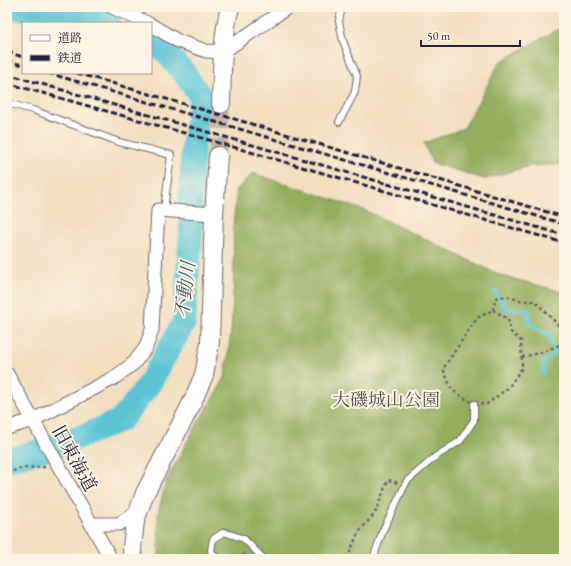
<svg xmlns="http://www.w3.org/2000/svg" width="571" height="566" viewBox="0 0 571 566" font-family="'EB Garamond','Noto Serif JP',serif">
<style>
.forest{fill:#93ac5d;stroke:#5a674c}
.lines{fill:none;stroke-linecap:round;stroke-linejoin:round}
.stream{stroke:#5ac4d4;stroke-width:4}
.river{stroke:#5ac4d4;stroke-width:24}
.secondary-tunnel{stroke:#c8b9a5;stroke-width:18;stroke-dasharray:18 9;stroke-linecap:butt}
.lane-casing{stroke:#6b646a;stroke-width:8}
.street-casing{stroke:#6b646a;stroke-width:15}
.secondary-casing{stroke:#6b646a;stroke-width:20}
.path{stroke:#6b646a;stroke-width:2.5;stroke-dasharray:3 3;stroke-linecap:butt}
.lane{stroke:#fff;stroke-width:6}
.street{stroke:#fff;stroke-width:13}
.secondary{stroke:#fff;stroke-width:18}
.rail{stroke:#22223b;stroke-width:3;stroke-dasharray:6 3;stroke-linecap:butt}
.labels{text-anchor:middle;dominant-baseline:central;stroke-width:4;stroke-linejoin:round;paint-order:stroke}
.park-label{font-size:18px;fill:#505449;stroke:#fcf5e5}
.street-label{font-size:18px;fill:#22223b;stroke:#fcf5e5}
.water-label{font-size:19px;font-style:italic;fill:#365b71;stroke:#fcf5e5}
</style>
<rect width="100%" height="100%" fill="#fcf5e5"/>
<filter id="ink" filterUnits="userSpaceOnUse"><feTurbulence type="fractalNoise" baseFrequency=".025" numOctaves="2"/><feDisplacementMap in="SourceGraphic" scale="8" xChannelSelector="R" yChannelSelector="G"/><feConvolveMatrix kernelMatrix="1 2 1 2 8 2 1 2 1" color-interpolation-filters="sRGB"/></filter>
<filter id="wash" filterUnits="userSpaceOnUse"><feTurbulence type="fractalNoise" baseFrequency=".012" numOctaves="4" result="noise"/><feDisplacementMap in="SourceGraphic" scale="16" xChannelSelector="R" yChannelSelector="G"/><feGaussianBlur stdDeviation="0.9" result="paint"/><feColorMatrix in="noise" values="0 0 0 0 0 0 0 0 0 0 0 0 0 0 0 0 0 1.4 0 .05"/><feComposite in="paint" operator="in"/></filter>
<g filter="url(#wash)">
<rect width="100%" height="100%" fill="#f2dfc0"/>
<g class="forest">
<path d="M564,29v135l-34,2 -45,13 -53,-16 -8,-20 40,-15 36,-66 56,-32z"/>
<path d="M253,173l111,37 138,66 62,16v267h-405l-1,-45 8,-33 31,-57 28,-46 6,-46 3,-56 -1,-49 4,-38z"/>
</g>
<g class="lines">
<path class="stream" d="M495,291l11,19 12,-1 11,2v13l20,10 6,19 -11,8 -1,13"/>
<g class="river">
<path d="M7,7l89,10 13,6"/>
<path d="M7,460l53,-15 61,-25 27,-34 36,-64 7,-87 -1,-32 3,-57 8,-49 -17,-24 -20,-23 -13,-7"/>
</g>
</g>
</g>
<g filter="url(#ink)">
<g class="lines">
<path class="secondary-tunnel" d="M218,156l3,-52"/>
<defs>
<g id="lane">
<path d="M7,103l26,7 86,32 52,13 -7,55"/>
<path d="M339,122l16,-30 2,-16 -14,-35 -4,-20 3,-14"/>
<path d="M217,559l-6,-8 2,-12 11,-7 20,7 20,20"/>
<path d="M373,559l10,-29 24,-49 28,-24 25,-16 14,-21v-16"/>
</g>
<g id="street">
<path d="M112,7l35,16"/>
<path d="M151,25l27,16 28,10 17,1 65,-45"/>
<path d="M7,374l104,185"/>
<path d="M7,428l26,-8 81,-42 20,-15 12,-16 6,-17 6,-120 56,4"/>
<path d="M91,524h28l19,-13"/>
</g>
<g id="secondary">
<path d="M221,104c1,-32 1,-66 9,-97"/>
<path d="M133,559l-1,-11 3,-27 10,-28 46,-88 13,-30 6,-33 4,-128 4,-58"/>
</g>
</defs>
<use href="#lane" class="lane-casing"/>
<use href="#street" class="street-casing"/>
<use href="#secondary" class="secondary-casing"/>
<g class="path">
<path d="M493,310l15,9 3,13 10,9 1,27 -14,20 -21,16h-13l-22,-14 -9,-21 34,-51z"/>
<path d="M493,310l3,-12 10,-2 16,5h13l26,27 3,7"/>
<path d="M522,357l21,-5 21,-9"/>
<path d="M7,473l15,-5 24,-1"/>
<path d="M238,559l8,-6"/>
<path d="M349,559l1,-7 8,-19 17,-20 13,-33 10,3"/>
</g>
<use href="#lane" class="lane"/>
<use href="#street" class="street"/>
<use href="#secondary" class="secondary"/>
<g class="rail">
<path d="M7,52l16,5"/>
<path d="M7,61l16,4"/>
<path d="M48,73l516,151"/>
<path d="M77,73l134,39 353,105"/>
<path d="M7,74l557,161"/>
<path d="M7,83l202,57 355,103"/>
</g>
</g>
</g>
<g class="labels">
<g class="park-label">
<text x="386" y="399">大磯城山公園</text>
</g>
<g class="street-label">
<text transform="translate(75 458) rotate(61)">旧東海道</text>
</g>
<g class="water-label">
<text transform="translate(185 290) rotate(-83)">不動川</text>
</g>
</g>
<rect width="571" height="566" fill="none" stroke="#fcf5e5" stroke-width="24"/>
<rect x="22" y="22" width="130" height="52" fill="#fcf5e5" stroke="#a5a1a1"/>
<rect x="30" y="35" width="20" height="6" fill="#ffffff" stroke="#a5a1a1"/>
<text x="58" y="42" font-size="12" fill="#22223b">道路</text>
<rect x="30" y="55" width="20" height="6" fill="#22223b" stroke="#a5a1a1"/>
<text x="58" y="62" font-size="12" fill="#22223b">鉄道</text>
<path d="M421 40v6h99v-6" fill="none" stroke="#22223b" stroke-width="2"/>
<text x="427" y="40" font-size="12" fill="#22223b" stroke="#fcf5e5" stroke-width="3" paint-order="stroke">50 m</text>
</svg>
